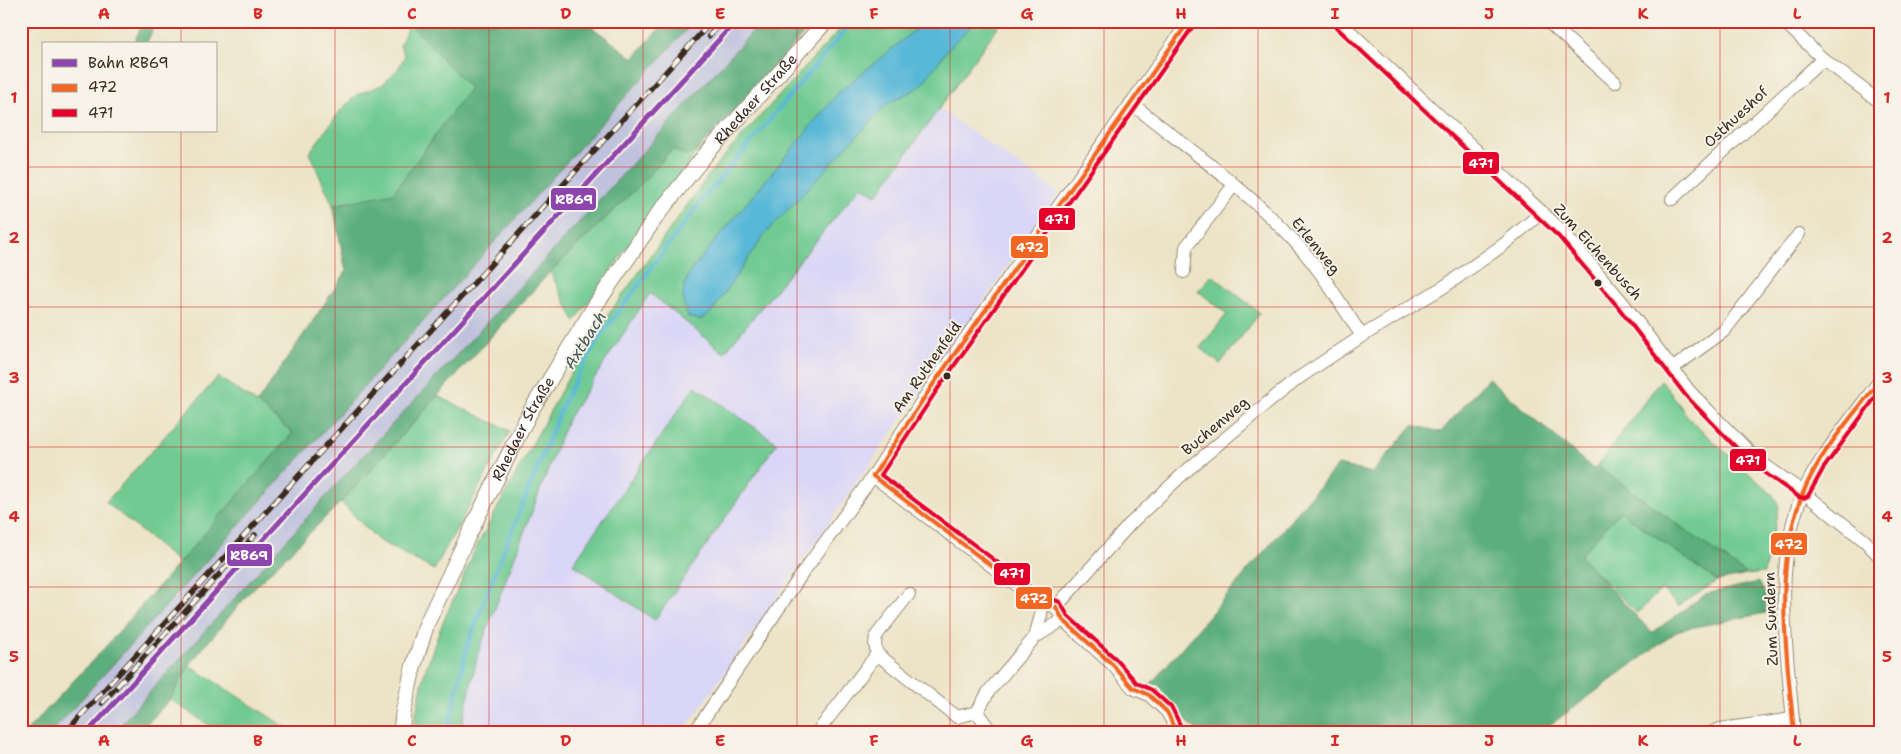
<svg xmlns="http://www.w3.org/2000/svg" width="1901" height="754" viewBox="0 0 1901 754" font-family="'Shantell Sans',sans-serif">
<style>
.built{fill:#dad6f7}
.industrial{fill:#c0c2dd}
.green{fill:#70ca92;stroke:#567a58}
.forest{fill:#5cae7c;stroke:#4c6c4d}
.water{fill:#59b8d7;stroke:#4a717a}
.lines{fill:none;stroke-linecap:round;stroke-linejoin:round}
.stream{stroke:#59b8d7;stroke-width:4}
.minor-casing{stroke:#948772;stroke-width:14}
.tertiary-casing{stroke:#948772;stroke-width:17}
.minor{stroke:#fff;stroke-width:12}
.tertiary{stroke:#fff;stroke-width:15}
.rail-casing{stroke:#3b2a1e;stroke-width:5.5}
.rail{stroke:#f7f3e8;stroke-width:4;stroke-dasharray:11;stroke-linecap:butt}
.bus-1-casing{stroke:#f7f3e8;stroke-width:8}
.bus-2-casing{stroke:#f7f3e8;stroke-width:8}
.bus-1{stroke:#f26522;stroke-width:4}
.bus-2{stroke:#e4002b;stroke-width:4}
.rail-1-casing{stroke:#f7f3e8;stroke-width:9}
.rail-1{stroke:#8e44ad;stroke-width:5}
.grid{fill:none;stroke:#d62828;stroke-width:1;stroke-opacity:0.55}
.bus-dot{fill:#3b2a1e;stroke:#f7f3e8;stroke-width:2}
.labels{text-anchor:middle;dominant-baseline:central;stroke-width:4;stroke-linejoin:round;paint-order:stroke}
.street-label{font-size:15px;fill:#3b2a1e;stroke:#f7f3e8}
.water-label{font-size:16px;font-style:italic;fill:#445556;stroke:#f7f3e8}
.line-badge{stroke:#f7f3e8;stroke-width:2}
.badge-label{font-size:14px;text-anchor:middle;font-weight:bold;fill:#fff}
.neatline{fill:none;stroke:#d62828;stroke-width:2}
.grid-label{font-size:16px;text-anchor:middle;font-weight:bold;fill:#d62828}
</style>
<rect width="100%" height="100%" fill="#f7f3e8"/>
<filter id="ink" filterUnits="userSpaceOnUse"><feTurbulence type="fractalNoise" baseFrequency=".02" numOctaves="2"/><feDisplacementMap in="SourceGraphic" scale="10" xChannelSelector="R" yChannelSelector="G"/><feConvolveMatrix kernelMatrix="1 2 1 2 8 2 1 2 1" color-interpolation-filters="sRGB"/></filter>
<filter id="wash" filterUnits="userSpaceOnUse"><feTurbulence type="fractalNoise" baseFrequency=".0096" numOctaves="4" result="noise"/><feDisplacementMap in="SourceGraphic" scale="20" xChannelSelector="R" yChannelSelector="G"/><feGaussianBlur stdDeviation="1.12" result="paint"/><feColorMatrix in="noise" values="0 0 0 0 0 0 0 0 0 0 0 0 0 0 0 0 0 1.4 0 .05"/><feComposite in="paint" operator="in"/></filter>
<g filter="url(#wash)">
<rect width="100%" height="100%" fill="#ede4c7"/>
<path class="built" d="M939,109l120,84 -371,532 -6,8h-222l19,-83 88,-230 83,-127 74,60 137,-168 16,9z"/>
<path class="industrial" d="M694,21h68l-222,244 -191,206 -236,262h-62z"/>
<g class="green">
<path d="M847,21h155l-125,174 -16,-9 -137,167 -74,-60 -83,127 -88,230 -19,83h-46l2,-19 9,-43 16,-44 36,-81 97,-179 19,-31 123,-171z"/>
<path d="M409,23l62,65 -78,106 -60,11 -24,-52 32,-43 15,-15 26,-10 16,-16 7,-13 -5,-10z"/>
<path d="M672,149l15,7 12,-7 -45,60 -79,112 -25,-49 93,-90z"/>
<path d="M1212,275l48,38 -40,51 -20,-16 27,-34 -29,-23z"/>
<path d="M218,377l39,26 36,30 -114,130 -73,-61z"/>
<path d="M1661,380l31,42 81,73 6,11 -15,67 -17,2 -150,-109z"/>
<path d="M695,386l82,57 -122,177 -82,-56z"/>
<path d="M438,396l72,35 -76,139 -56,-30 -37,-38z"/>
<path d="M1620,510l97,71 -39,25 -16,-17 -25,24 -57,-57z"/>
<path d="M189,665l104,67 94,-3v4h-167l-50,-34z"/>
</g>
<g class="forest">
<path d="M144,21h13l-11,23h-13z"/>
<path d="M411,21h173l49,37 33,-37h28l-643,712h-26l82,-88 186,-212 -36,-30 89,-131 -13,-67 60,-12 77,-105 -61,-65z"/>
<path d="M762,21h53l-116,128 -12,7 -15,-7 -29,33 -93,90 -209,230 -92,91 -60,72 -19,34 -31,34h-26l236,-262 191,-206z"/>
<path d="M1488,378l105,91 4,-3 150,109 -30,6 -97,-70 -40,45 72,77 54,-39 53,-12 6,12 1,19 -87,17 -133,98 -3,5h-344l-49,-48 188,-220 34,8 41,-48 28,7z"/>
</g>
<path class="water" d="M926,21h50l-29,29 -26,36 -34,18 -122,130 -54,79 -11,7 -12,-3c-7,-19 -7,-30 4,-48l147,-177z"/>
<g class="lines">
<path class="stream" d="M447,733l21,-90 30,-78 68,-168 32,-58 104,-139 151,-179"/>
</g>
</g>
<g filter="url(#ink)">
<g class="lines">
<defs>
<g id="minor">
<path d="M1339,21l225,212 59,70 67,89 66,67 47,33 62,49 15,16"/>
<path d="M1547,21l68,61"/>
<path d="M1783,21l40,38 57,43"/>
<path d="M1131,103c56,45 117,87 165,140 26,28 45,62 66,93"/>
<path d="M1672,199l151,-140"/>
<path d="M1184,272l2,-25 48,-62"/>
<path d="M1673,368l51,-37 75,-97"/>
<path d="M873,476l165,125 18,6 7,13 49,44 21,24 16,7 18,17 7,12 3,9"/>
<path d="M909,594l-33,42 -1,8 2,10 80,63 20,-5 12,-21 46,-54 28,-17"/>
<path d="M1056,607l74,-83 55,-52 80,-67 35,-28 62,-41 83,-50 58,-41 38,-32"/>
<path d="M1035,637l6,-22 1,-13"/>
<path d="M977,712l15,21"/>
<path d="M694,733l110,-162 69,-95 59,-90 257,-365"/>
<path d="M817,733l60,-79"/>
<path d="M1711,733l9,-4 73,-10"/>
<path d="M1794,733c-6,-79 -23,-165 9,-240 16,-37 53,-80 77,-113"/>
</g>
<g id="tertiary">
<path id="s1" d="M401,733l2,-20 10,-45 14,-45 40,-85 63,-126 65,-106 63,-92 48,-60 120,-133"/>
</g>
</defs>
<use href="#minor" class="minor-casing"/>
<use href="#tertiary" class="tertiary-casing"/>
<use href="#minor" class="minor"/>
<use href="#tertiary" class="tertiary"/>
<defs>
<g id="rail">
<path d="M709,36l13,-15"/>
<path d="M102,703l153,-168"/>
<path d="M65,733l647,-712"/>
</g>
</defs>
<use href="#rail" class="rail-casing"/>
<use href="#rail" class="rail"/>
<defs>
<g id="bus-1">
<path d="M873,476l59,-90 257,-365"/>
<path d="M873,476l165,125 18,6 7,13 49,44 21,24 16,7 18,17 10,21"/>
<path d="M1794,733c-7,-79 -22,-164 9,-240 17,-42 50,-77 77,-113"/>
</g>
<g id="bus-2">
<path d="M1335,26l224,211 59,70 68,89 66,68 47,33 5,1 4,-2 15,-27 57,-78"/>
<path d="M1183,731l-11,-23 -20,-18 -15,-7 -21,-24 -48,-43 -8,-14 -19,-7 -160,-120 56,-85 257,-365"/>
</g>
</defs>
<use href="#bus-1" class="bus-1-casing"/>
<use href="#bus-2" class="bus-2-casing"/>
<use href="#bus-1" class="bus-1"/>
<use href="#bus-2" class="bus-2"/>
<defs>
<path id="rail-1" d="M87,733l649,-712"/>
</defs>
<use href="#rail-1" class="rail-1-casing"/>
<use href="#rail-1" class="rail-1"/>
</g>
</g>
<path class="grid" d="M181,21v23M335,21v712M489,21v712M643,21v712M797,21v712M950,21v712M1104,21v712M1258,21v712M1412,21v712M1566,21v712M1720,21v712M181,131v602M21,167h1859M21,307h1859M21,447h1859M21,587h1859"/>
<g class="bus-dot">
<circle cx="1598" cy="283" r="4.5"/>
<circle cx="947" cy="376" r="4.5"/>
</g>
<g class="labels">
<g class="street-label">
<text stroke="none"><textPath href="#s1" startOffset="735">Rhedaer Straße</textPath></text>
<text transform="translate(1736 117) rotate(-43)">Osthueshof</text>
<text transform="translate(1316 246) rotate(51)">Erlenweg</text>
<text transform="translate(1598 252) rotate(48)">Zum Eichenbusch</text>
<text transform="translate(927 367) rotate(-55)">Am Ruthenfeld</text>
<text transform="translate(1215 426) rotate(-40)">Buchenweg</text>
<text stroke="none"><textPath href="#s1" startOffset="330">Rhedaer Straße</textPath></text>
<text transform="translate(1771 619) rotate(-92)">Zum Sundern</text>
</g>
<g class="water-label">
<text transform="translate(585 340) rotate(-58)">Axtbach</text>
</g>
</g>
<g class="line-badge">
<rect x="1462" y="151" width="38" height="24" rx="5" fill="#e4002b"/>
<rect x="550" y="187" width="47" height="24" rx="5" fill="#8e44ad"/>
<rect x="1038" y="207" width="38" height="24" rx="5" fill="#e4002b"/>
<rect x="1010" y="235" width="39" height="24" rx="5" fill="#f26522"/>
<rect x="1729" y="448" width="38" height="24" rx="5" fill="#e4002b"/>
<rect x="1770" y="532" width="38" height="24" rx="5" fill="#f26522"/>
<rect x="226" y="543" width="47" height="24" rx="5" fill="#8e44ad"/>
<rect x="993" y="562" width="38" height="24" rx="5" fill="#e4002b"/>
<rect x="1015" y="586" width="38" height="24" rx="5" fill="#f26522"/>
</g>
<g class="badge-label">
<text x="1481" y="168">471</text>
<text x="574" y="204">RB69</text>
<text x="1057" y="224">471</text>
<text x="1030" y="252">472</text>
<text x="1748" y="465">471</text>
<text x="1789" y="549">472</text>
<text x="249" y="560">RB69</text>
<text x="1012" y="578">471</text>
<text x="1034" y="603">472</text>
</g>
<rect width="1901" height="754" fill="none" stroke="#f7f3e8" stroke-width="55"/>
<rect x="42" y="42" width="175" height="90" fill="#f7f3e8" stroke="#aca397"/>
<rect x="52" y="59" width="25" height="8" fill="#8e44ad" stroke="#aca397"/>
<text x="88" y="68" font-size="15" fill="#3b2a1e">Bahn RB69</text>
<rect x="52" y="84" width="25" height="8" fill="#f26522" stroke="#aca397"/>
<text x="88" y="92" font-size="15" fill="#3b2a1e">472</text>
<rect x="52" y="109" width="25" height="8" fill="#e4002b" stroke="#aca397"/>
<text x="88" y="118" font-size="15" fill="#3b2a1e">471</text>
<rect x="28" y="28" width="1846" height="698" class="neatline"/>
<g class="grid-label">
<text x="104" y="19">A</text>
<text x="258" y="19">B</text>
<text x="412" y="19">C</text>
<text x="566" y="19">D</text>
<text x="720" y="19">E</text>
<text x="874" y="19">F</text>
<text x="1027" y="19">G</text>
<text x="1181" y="19">H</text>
<text x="1335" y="19">I</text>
<text x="1489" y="19">J</text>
<text x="1643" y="19">K</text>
<text x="1797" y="19">L</text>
<text x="14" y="103">1</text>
<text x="1887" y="103">1</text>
<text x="14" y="243">2</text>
<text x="1887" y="243">2</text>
<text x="14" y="383">3</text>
<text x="1887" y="383">3</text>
<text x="14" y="522">4</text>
<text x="1887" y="522">4</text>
<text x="14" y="662">5</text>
<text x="1887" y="662">5</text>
<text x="104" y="746">A</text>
<text x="258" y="746">B</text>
<text x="412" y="746">C</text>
<text x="566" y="746">D</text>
<text x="720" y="746">E</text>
<text x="874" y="746">F</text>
<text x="1027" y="746">G</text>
<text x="1181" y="746">H</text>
<text x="1335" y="746">I</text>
<text x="1489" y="746">J</text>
<text x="1643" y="746">K</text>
<text x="1797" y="746">L</text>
</g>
</svg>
